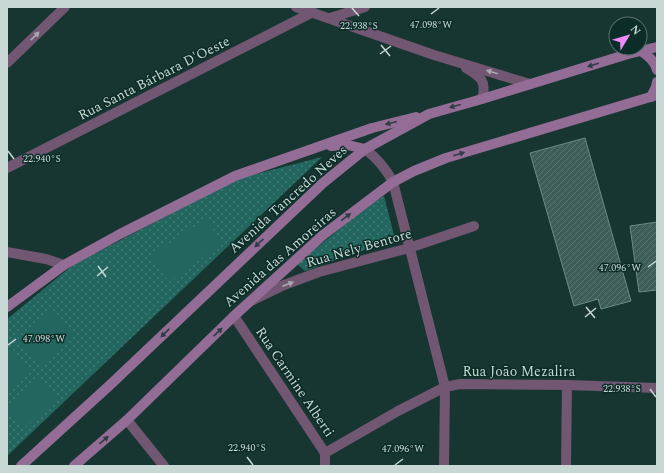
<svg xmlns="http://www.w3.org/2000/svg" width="664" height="473" viewBox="0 0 664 473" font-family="Spectral,serif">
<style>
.grass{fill:url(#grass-dots)}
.pitch{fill:#23665f}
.building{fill:url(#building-hatch);stroke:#6a8b87}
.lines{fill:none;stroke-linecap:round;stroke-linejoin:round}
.minor{stroke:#715772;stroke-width:10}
.secondary{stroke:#946d97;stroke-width:10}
.oneway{fill:#a8aab2}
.oneway2{fill:#2e3c44}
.ticks{fill:none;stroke:#c6d7d4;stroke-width:1.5}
.labels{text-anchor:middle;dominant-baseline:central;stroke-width:3;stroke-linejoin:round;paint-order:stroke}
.street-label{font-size:14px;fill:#c6d7d4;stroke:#0c2c28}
.ticks-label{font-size:10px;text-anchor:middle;fill:#c6d7d4;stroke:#0c2c28;stroke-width:3;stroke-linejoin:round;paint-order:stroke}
</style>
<defs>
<pattern id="grass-dots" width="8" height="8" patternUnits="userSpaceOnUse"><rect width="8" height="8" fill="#23665f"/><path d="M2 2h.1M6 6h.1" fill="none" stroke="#417b75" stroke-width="1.8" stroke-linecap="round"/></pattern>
<pattern id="building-hatch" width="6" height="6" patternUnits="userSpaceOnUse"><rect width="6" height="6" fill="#3e5d59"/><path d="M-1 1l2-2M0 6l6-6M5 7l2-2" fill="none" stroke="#587470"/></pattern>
</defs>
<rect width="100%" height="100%" fill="#173632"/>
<g class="grass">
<path d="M322,157l-315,299v-137l66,-54 164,-86z"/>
<path d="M384,196l11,43 -90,32 -8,-7 68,-56z"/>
</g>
<g class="pitch">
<path d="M205,219l18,23 -54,40 -18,-26z"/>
<path d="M53,310l22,23 -34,31 -21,-23z"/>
<path d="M13,351l19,20 -25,20v-35z"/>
<path d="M38,377l18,21 -32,30 -17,-16v-6z"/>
</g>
<g class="building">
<path d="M585,138l46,163 -30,8 -3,-10 -24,7 -44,-153z"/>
<path d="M657,222v68l-18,2 -9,-66z"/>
</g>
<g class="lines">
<g class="minor">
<path d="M296,7l138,48 96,29"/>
<path d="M330,18l35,-11"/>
<path d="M7,63l58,-56"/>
<path d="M466,68c15,9 21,13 16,31"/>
<path d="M365,149c12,9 21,20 28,33l52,205 -1,79"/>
<path d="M7,168l306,-156"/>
<path d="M7,252l39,7 18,6"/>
<path d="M253,300l31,-15 35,-13 90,-24 65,-22"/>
<path d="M234,316l91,137v13"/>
<path d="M127,420l37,46"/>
<path d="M325,453l73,-42 47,-24 15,-3 107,1 90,3"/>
<path d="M566,466l1,-81"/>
</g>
<g class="secondary">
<path d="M641,51c7,5 14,10 16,19"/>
<path d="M651,97l5,-10 1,-5"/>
<path d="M331,146l17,-1 17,4"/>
<path d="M7,307l57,-42 56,-31 115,-58 137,-48 44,-11"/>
<path d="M21,466l89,-81 213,-202 42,-34 64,-35 53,-15 146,-45 29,-7"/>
<path d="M74,466l53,-46 107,-104 89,-81 70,-53 21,-11 32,-13 211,-63"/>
</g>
</g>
<defs><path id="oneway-solid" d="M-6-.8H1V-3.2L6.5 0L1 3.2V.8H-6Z"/></defs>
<g class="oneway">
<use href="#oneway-solid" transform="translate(35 36) rotate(-44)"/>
<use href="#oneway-solid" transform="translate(492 72) rotate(-163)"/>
<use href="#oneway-solid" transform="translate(288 284) rotate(-21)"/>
</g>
<g class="oneway2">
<use href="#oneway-solid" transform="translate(593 65) rotate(163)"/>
<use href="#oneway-solid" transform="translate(455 106) rotate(165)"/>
<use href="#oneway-solid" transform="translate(391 123) rotate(166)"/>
<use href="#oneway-solid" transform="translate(459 154) rotate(-17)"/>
<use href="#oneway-solid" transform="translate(346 217) rotate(-37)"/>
<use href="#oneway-solid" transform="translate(259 243) rotate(137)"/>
<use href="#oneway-solid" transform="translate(218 332) rotate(-44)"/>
<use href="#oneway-solid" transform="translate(165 333) rotate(136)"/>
<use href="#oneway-solid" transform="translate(104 440) rotate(-41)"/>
</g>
<path class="ticks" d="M352,8l7,8M431,14l8,-6M381,45l9,11M380,54l11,-8M8,151l6,8M98,266l8,11M648,267l8,-6M97,276l11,-9M586,307l9,11M585,317l11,-9M8,345l8,-6M650,389l6,8M247,457l6,8M395,465l8,-6"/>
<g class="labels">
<g class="street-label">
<text transform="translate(154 78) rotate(-27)">Rua Santa Bárbara D'Oeste</text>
<text transform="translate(288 199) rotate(-42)">Avenida Tancredo Neves</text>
<text transform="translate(359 248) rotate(-16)">Rua Nely Bentore</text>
<text transform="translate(280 257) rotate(-41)">Avenida das Amoreiras</text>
<text x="519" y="371">Rua João Mezalira</text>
<text transform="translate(295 382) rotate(56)">Rua Carmine Alberti</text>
</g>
</g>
<g class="ticks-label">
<text x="431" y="28">47.098°W</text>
<text x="359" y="29">22.938°S</text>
<text x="42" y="162">22.940°S</text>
<text x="620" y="271">47.096°W</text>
<text x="44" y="342">47.098°W</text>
<text x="622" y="392">22.938°S</text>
<text x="247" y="451">22.940°S</text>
<text x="403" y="452">47.096°W</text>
</g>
<rect width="664" height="473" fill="none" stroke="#c6d7d4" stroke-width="16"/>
<g transform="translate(628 36) rotate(52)"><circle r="19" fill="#0c2c28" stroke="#56706d"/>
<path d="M0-3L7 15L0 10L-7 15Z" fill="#ef8bf7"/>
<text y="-6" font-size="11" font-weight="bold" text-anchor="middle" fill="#c6d7d4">N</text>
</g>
</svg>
